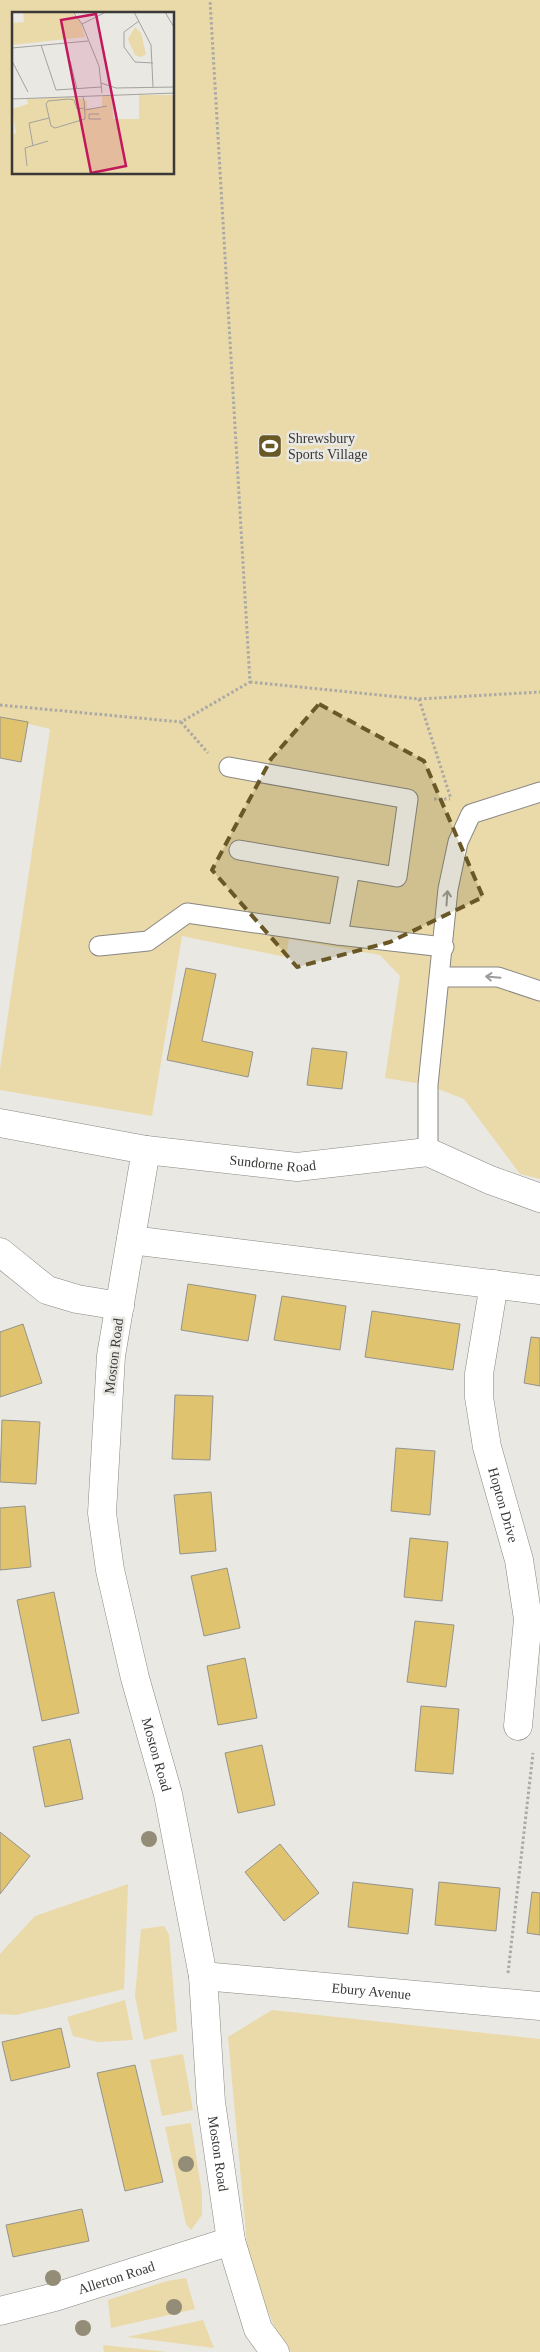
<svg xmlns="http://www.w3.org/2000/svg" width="540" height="2352" viewBox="0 0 540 2352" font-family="Georgia,serif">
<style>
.green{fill:#ead9a9;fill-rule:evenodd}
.building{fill:#dfc36f;stroke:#94938e}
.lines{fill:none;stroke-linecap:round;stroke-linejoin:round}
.service-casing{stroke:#888783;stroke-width:21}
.minor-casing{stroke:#888783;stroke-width:29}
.secondary-casing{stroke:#888783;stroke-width:29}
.path{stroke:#aaa9a5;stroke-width:3;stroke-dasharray:2.5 2.5;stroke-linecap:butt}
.service{stroke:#fff;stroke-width:19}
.minor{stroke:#fff;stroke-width:28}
.secondary{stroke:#fff;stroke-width:28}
.tree{fill:#938c76}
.oneway{stroke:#9c9c9b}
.marked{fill:#695826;fill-opacity:0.2;stroke:#695826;stroke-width:4;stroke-dasharray:10 6;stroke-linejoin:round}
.labels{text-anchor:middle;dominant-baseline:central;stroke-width:5;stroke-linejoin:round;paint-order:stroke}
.poi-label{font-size:14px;fill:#3a3937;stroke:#e9e8e3;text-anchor:start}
.street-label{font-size:14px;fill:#3a3937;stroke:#e9e8e3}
.inset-road{fill:none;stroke:#a3a29e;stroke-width:1}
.view{fill:#c2185b;fill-opacity:0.15;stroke:#c2185b;stroke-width:2.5}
.inset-edge{fill:none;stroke:#3a3937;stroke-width:2.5}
</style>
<rect width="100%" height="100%" fill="#e9e8e3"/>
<g class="green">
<path d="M0,0h540v1179l-20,-5 -56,-75 -36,-14 -43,-7 15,-102 -20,-21 -91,-16 -3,18 -104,-21 -30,180 -152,-26v-21l50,-340 -50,-12zM14,14h160v160h-160z"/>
<path d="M128,1884l-4,105 -108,26 -16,-1v-60l35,-38z"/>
<path d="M164,1926l5,9 8,96 -33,9 -9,-44 6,-67z"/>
<path d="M125,2000l8,40 -35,2 -25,-6 -6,-19z"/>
<path d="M272,2010l268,29v313h-249l-13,-17 -29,-68 -21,-230z"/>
<path d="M183,2054l10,56 -31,6 -12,-56z"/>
<path d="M191,2123l11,71v21l-11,15 -5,-6 -21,-97z"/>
<path d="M186,2278l9,31 -84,19 -3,-28 59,-19z"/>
<path d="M203,2320l11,28 -87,-11z"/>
<path d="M103,2345l65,7h-64z"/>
</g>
<g class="building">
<path d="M0,717l28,5 -7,40 -21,-4z"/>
<path d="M186,968l30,6 -14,67 51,11 -5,25 -81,-17z"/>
<path d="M312,1048l35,4 -5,37 -35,-4z"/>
<path d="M188,1284l68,11 -8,46 -67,-11z"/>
<path d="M282,1296l64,10 -6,44 -66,-10z"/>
<path d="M372,1311l88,13 -7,46 -88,-13z"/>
<path d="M23,1324l19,59 -42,14v-65z"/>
<path d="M531,1337l9,1v48l-16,-3z"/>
<path d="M175,1395l38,1 -3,64 -38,-1z"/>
<path d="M2,1420l38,2 -4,62 -36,-2z"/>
<path d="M396,1448l39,3 -5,64 -39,-4z"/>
<path d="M211,1492l5,59 -36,3 -6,-59z"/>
<path d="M25,1506l6,61 -31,3v-62z"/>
<path d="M410,1538l38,4 -6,59 -38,-4z"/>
<path d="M227,1568l13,60 -36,8 -13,-60z"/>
<path d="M54,1592l25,121 -37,8 -25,-121z"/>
<path d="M415,1621l39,4 -8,62 -39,-5z"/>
<path d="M245,1658l12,60 -39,7 -11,-59z"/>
<path d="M421,1706l38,3 -6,65 -38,-3z"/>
<path d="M70,1739l13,60 -38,8 -12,-60z"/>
<path d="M262,1745l13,60 -37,8 -13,-60z"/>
<path d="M0,1832l30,24 -30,38z"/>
<path d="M280,1844l39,49 -35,28 -39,-49z"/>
<path d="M353,1882l60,7 -5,45 -60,-7z"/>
<path d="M439,1882l61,6 -4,43 -61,-6z"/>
<path d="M532,1892l8,1v42l-13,-2z"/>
<path d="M61,2028l9,39 -59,14 -9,-39z"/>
<path d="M135,2065l28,117 -38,9 -28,-118z"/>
<path d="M82,2209l7,32 -76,16 -7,-32z"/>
</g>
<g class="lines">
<defs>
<g id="service">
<path d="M229,767l179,32 -11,78 -158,-27"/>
<path d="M338,935l12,-66"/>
<path d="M99,946l49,-5 39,-28 151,22 106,12"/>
<path d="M441,977h57l42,14"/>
<path d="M428,1152v-67l20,-196 10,-47 13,-28 69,-22"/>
</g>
<g id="minor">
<path id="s1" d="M146,1150l-35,206 -9,157 8,57 25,108 33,116 35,182 8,126 20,139 27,88 17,23"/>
<path d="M131,1240l409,50"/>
<path d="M0,1252l47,38 30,9 43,7"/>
<path id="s2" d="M494,1284l-15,90v23l8,50 32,113 9,59 -10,107"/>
<path id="s3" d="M203,1976l337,30"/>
<path id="s4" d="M0,2311l55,-14 176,-56"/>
</g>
<g id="secondary">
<path id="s5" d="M0,1123l146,27 151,17 131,-15 62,28 50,18"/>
</g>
</defs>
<use href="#service" class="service-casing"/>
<use href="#minor" class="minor-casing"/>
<use href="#secondary" class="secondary-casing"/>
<g class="path">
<path d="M250,682l169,17 121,-7"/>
<path d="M419,699l32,100"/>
<path d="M0,705l181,17 69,-40 -40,-682"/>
<path d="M181,722l27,31"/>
<path d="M434,799h16"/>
<path d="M508,1973l25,-220"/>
</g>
<use href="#service" class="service"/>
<use href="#minor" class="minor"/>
<use href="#secondary" class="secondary"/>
</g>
<g class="tree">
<circle cx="149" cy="1839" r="8"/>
<circle cx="186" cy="2164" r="8"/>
<circle cx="53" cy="2278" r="8"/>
<circle cx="174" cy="2307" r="8"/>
<circle cx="83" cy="2328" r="8"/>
</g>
<defs><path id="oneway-shaft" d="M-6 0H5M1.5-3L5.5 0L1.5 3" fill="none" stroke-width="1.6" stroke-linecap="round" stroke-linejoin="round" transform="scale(1.25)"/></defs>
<g class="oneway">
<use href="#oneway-shaft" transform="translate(447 898) rotate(-86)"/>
<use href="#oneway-shaft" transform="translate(493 977) rotate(-175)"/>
</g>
<path class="marked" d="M319,704l105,57 59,136 -93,45 -93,25 -85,-97 59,-111z"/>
<defs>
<symbol id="stadium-square" viewBox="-11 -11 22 22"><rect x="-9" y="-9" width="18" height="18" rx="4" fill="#695826" stroke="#e9e8e3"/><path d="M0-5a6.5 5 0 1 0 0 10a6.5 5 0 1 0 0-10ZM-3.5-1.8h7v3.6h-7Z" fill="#fff"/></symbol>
</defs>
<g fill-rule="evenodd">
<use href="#stadium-square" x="256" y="432" width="28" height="28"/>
</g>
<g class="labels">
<g class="poi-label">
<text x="288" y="438">Shrewsbury<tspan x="288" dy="16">Sports Village</tspan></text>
</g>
<g class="street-label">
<text stroke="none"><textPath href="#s5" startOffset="276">Sundorne Road</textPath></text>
<text transform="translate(114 1356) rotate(-83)">Moston Road</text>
<text stroke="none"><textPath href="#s2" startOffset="225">Hopton Drive</textPath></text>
<text stroke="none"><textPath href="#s1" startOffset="614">Moston Road</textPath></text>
<text stroke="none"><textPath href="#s3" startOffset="169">Ebury Avenue</textPath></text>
<text stroke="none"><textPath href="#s1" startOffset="1019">Moston Road</textPath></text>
<text stroke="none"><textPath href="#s4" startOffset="121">Allerton Road</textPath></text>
</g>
</g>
<g transform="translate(12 12)">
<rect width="162" height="162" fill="#e9e8e3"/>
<path d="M11,0h48l10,10 4,15 -73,8v-22l12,-1zM123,15l6,6 5,21 -5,3 -6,-2 -7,-16zM100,83l1,24h26v-24h35v79h-162v-39l4,-2 -4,-24 16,-5 -1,-5 50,-2 10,4v7h15v-12z" fill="#ead9a9"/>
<path class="inset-road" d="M61,0l9,12 17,42 3,27M122,0l17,33 2,42M153,0l10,17M127,9l-15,11v15l11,15 18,1M70,12l24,-12M29,33l15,45 45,-3M0,36l76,-7M0,49l16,31M58,49l7,28M89,71l15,5 59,-1M71,85l1,4 1,13v5l-30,9 -4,-2 -5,-22 2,-3 21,-2 5,1 3,9 8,-1M0,87l163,-6M73,98l22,-4M87,102h-10v5h12M21,134l-4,-23 20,-5M15,154l-2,-18 23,-7"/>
<path class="view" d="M84,2l30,152 -35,7 -30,-153z"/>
<rect width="162" height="162" class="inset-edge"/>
</g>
</svg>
